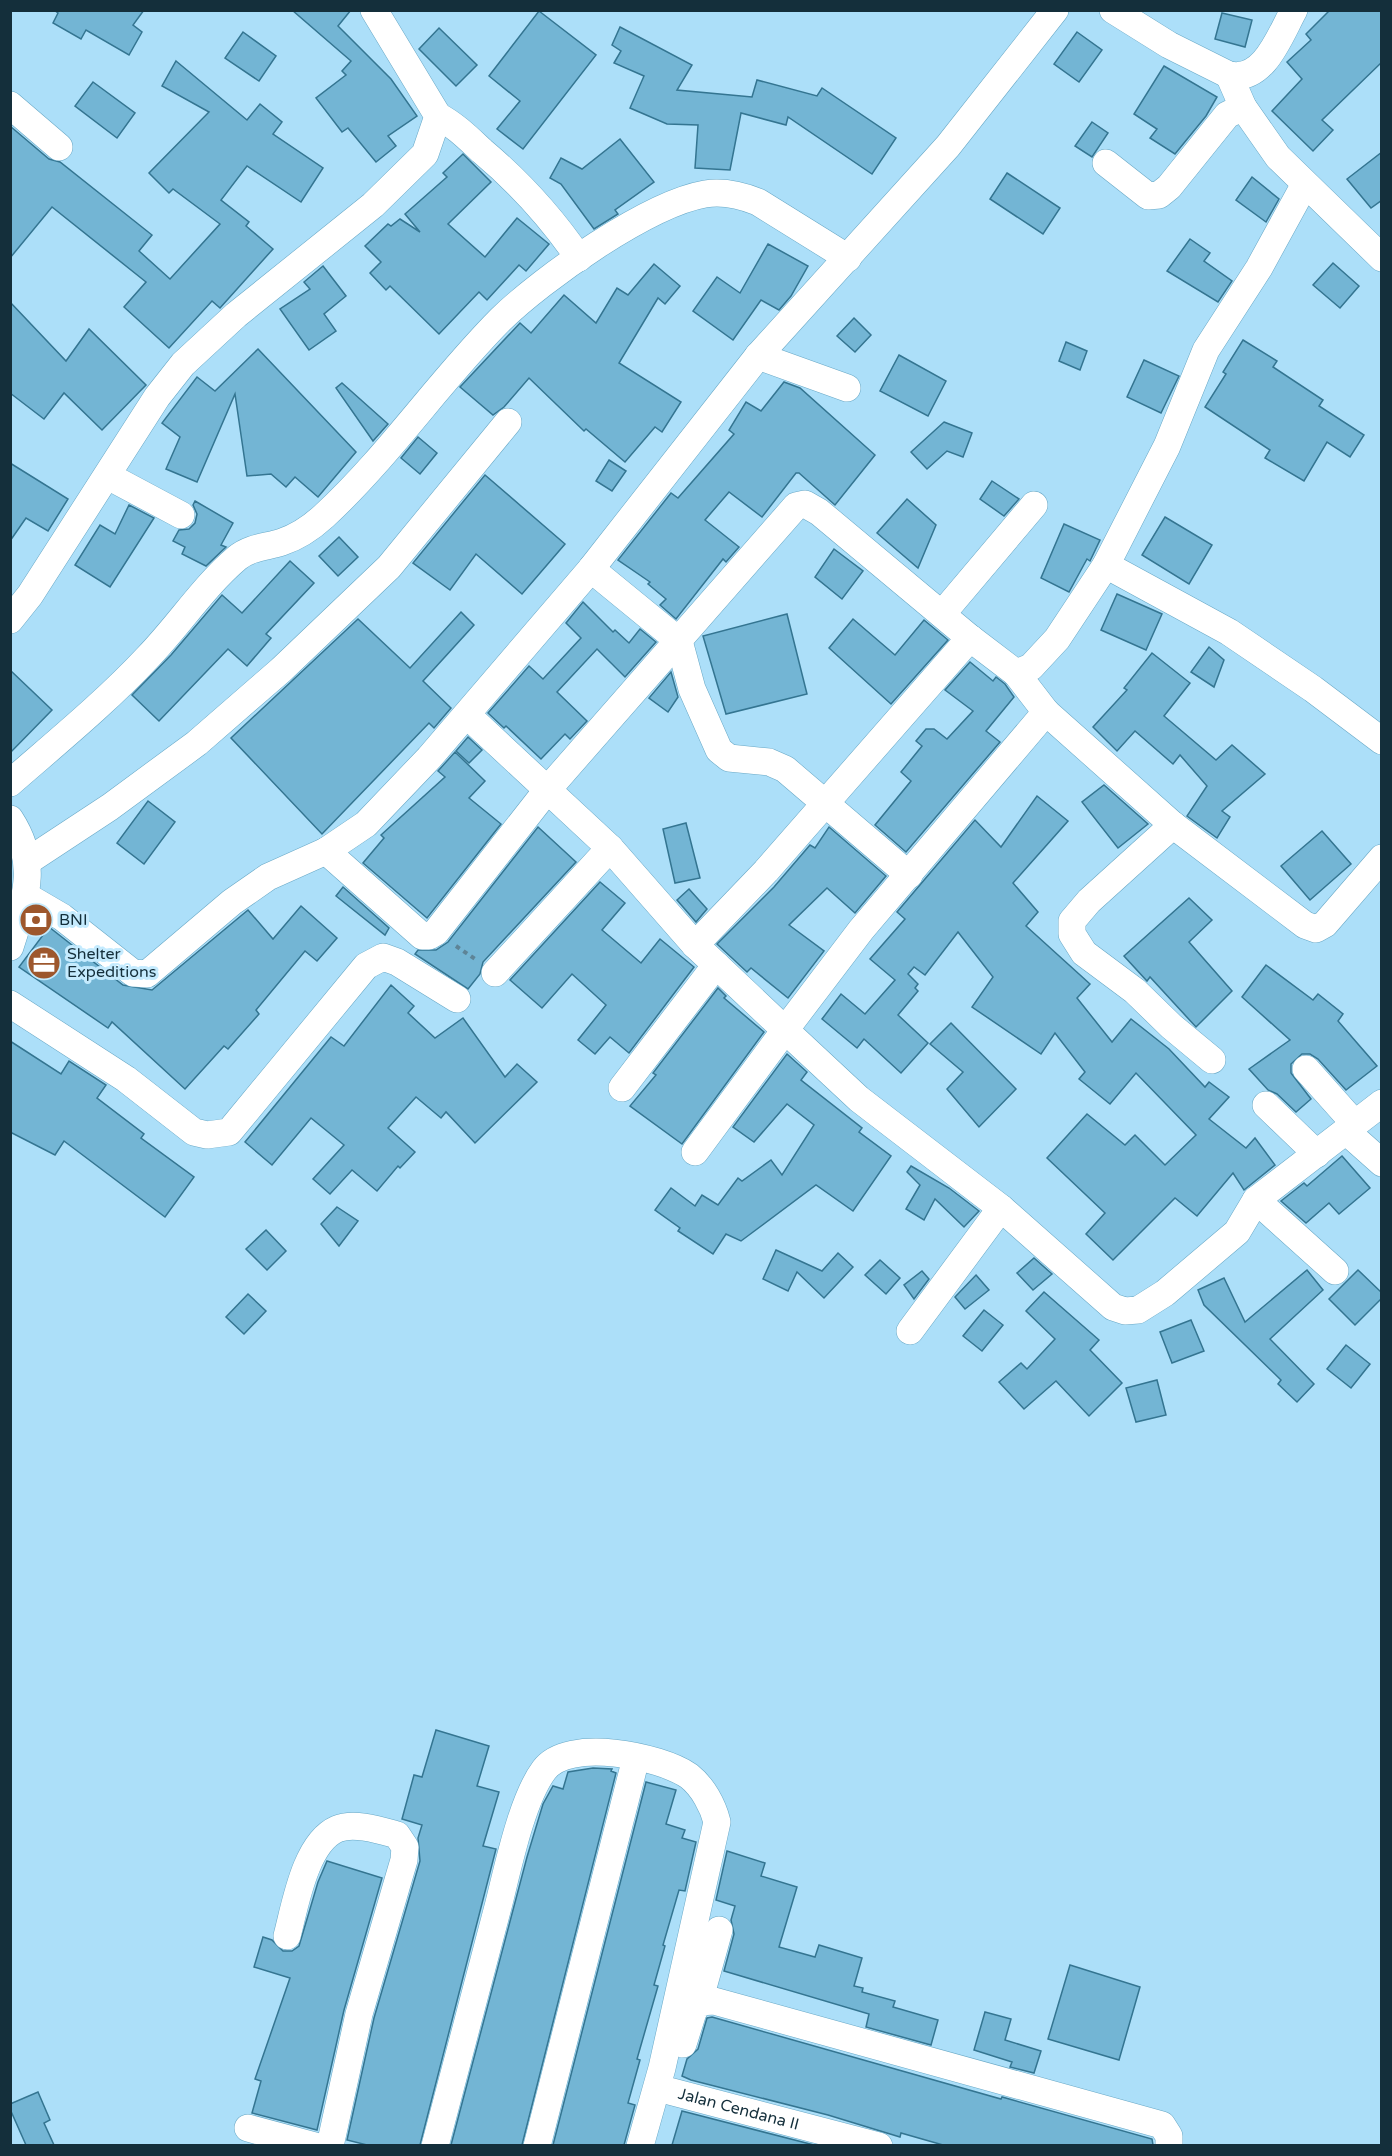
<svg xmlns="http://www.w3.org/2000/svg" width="1392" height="2156" viewBox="0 0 1392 2156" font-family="'Varela Round',sans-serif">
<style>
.building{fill:#73b5d4;stroke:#347591;stroke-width:1.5}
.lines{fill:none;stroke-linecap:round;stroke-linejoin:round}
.minor-casing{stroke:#68a8c6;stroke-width:28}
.path{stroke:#5e8497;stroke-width:4;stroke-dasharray:4.5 4.5;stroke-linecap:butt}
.minor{stroke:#fff;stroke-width:27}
.labels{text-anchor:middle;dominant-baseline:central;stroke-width:6;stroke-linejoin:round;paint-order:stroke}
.poi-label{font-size:16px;fill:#142f3b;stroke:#c5ebfe;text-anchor:start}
.street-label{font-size:16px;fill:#142f3b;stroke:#c5ebfe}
</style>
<rect width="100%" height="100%" fill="#acdff9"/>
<g class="building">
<path d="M54,10h90l-11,15 9,7 -13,23 -43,-25 -5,9 -28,-16 5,-10z"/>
<path d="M292,10h59l-13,16 53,53 26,37 -29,20 8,10 -20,16 -28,-34 -6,4 -26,-34 30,-23 -4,-4 9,-10z"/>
<path d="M1330,10h52v52l-60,58 11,10 -20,21 -41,-40 30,-32 -15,-17 24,-22 -5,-6z"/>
<path d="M539,11l57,44 -73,94 -26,-20 23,-28 -31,-25z"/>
<path d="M1222,13l30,7 -7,27 -30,-8z"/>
<path d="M620,27l72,38 -15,25 75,7 5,-17 60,16 5,-8 74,50 -24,36 -84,-57 -2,8 -45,-12 -11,57 -35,-2 3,-43 -31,-1 -37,-16 14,-32 -30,-13 7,-12 -9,-6z"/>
<path d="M439,28l38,37 -21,21 -37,-37z"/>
<path d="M243,32l33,24 -17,25 -34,-23z"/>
<path d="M1077,32l25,18 -23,32 -25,-18z"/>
<path d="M176,61l71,59 13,-16 22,18 -9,12 50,34 -22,34 -54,-36 -26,34 28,22 -3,4 27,23 -53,59 -8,-7 -43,47 -45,-41 22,-25 -94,-75 -42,51v-132l39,33 11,3 92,73 -13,16 31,28 50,-55 -47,-35 -4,4 -20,-20 60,-61 -47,-26z"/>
<path d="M1164,66l53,31 -11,19 -31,38 -25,-16 7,-9 -23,-15z"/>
<path d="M93,82l42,31 -18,25 -42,-32z"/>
<path d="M1092,122l16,11 -16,24 -17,-11z"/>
<path d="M620,139l34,43 -39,28 3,4 -24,15 -33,-45 -11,-6 11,-20 21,11z"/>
<path d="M1382,152v48l-11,8 -24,-29z"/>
<path d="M463,154l28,28 -43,42 37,33 32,-39 32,26 -23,27 -7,-6 -32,35 -8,-8 -40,42 -49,-48 -4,4 -16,-17 11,-11 -16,-16 23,-22 3,2 9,-7 20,13 -15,-18 42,-37 -4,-4z"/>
<path d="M1007,173l53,35 -17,26 -53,-35z"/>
<path d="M1252,177l27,22 -13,23 -30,-22z"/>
<path d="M1190,239l20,14 -6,8 28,20 -14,21 -51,-31z"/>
<path d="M768,244l40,22 -17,30 -12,14 -18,-10 -28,40 -40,-29 24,-34 23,16z"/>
<path d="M1333,263l26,23 -19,22 -27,-23z"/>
<path d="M654,264l26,22 -15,18 -7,-6 -39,65 62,39 -19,30 -7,-5 -30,35 -39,-33 -2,2 -55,-53 -25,29 -11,8 -33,-28 60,-64 11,10 33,-38 32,28 21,-35 11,7z"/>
<path d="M323,266l23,30 -22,18 12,17 -27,19 -29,-41 30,-20 -6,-7z"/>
<path d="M10,302l56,59 23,-32 57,56 -44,45 -38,-37 -20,26 -34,-26z"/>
<path d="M854,318l17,17 -16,17 -18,-16z"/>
<path d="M1243,340l34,21 -4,6 50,33 -4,6 45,29 -14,22 -23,-15 -23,39 -39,-23 5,-8 -65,-43 21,-33 -3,-2z"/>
<path d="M1066,342l21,9 -7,19 -21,-9z"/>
<path d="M258,349l98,103 -38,45 -23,-20 -9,10 -15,-13 -24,2 -12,-82 -38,88 -31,-13 14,-32 -18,-14 35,-46 18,14z"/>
<path d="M899,355l47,26 -18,35 -48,-25z"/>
<path d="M1144,360l35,16 -18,37 -34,-16z"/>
<path d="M784,382l16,6 75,67 -40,50 -36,-32h-3l-34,44 -33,-25 -24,28 34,27 -13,15 -3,-3 -47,60 -16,-14 6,-6 -18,-15 2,-2 -32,-22 53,-67 7,5 56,-64 -5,-4 17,-28 15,9z"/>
<path d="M342,383l46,41 -15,17 -37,-53z"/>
<path d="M944,422l28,11 -9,24 -16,-6 -20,18 -16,-17z"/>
<path d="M418,437l19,16 -17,21 -19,-16z"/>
<path d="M609,460l17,11 -14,20 -16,-10z"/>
<path d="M10,463l58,36 -20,32 -22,-13 -16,23z"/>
<path d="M485,475l80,69 -43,50 -46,-40 -26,36 -37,-27z"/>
<path d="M992,481l27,18 -15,17 -24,-17z"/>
<path d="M907,499l29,26 -18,43 -41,-35z"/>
<path d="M195,501l38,22 -12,22 5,2 -20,19 -24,-12 3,-7 -12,-6 6,-11 10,-1 6,-6 2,-9 -4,-9z"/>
<path d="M129,505l25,13 -44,69 -35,-22 25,-40 15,9z"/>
<path d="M1165,517l47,28 -23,39 -47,-29z"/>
<path d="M1064,524l36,16 -10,21 -3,-2 -18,33 -28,-14z"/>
<path d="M339,537l19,20 -20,19 -19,-20z"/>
<path d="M834,549l29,22 -21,28 -27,-22z"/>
<path d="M290,561l24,22 -48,51 5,4 -24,28 -19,-17 -69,72 -27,-26 39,-40 51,-60 20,18z"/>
<path d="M1117,594l45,20 -16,36 -45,-20z"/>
<path d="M583,602l30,30 2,-2 14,13 11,-14 16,13 -31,35 -28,-28 -40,43 30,29 -17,18 -5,-5 -24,25 -35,-33 -2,2 -16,-15 41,-47 14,13 38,-41 -15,-15z"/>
<path d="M461,612l13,13 -51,56 28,27 -17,20 -5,-5 -107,111 -91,-96 127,-119 52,49z"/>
<path d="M787,614l20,80 -81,20 -23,-78z"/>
<path d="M853,619l42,36 29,-35 24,20 -57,64 -62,-56z"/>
<path d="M1209,647l15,13 -10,27 -23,-15z"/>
<path d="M1152,653l38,30 -26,33 52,44 16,-15 33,29 -43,37 8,6 -13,21 -30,-22 20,-30 -27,-31 -7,9 -38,-33 -18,20 -24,-24 34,-37 -3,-2z"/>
<path d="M970,662l23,19 3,-4 9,7 9,13 -28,34 14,11 -94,110 -31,-27 36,-44 -10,-9 21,-26 -6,-5 10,-12h8l13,10 26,-28 -28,-21z"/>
<path d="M10,670l42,40 -42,43z"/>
<path d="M671,672l7,25 -10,15 -19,-14z"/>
<path d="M468,737l14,13 -13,13 -13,-12z"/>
<path d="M455,752l30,29 -16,17 32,26 -74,94 -64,-55 21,-25 -3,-3 64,-58 -7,-6z"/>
<path d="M1104,785l44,39 -30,24 -36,-46z"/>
<path d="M1037,796l31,25 -55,62 25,29 -12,14 64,58 -13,14 35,44 19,-23 38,30 36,38 4,-5 20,15 -20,22 37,29 9,-10 20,27 -31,25 -11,-17 -36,43 -22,-18 -62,62 -27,-26 19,-21 -58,-55 40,-44 38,31 10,-10 30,30 31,-30 -60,-62 -26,31 -31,-25 6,-7 -30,-39 -14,21 -69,-47 21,-30 -35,-45 -33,43 -11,-8 -6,7 10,10 -3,4 3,3 -20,24 30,28 -27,30 -37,-34 -7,9 -35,-29 19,-25 24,20 30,-34 -25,-21 35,-40 -8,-7 78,-92 26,27z"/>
<path d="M148,801l27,21 -31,42 -27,-21z"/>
<path d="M686,823l14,55 -25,5 -12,-54z"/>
<path d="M538,827l38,35 -93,100 -3,12 -12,15 -53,-35 3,-4h18l12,-8z"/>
<path d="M829,827l57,49 -31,37 -28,-25 -38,37 35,26 -36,47 -37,-30 -4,4 -30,-28 57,-57 36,-42 5,3z"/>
<path d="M1322,831l29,33 -41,36 -29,-34z"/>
<path d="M600,882l25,21 -23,27 39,33 19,-24 34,28 -65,86 -19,-16 -15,17 -17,-14 28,-35 -34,-31 -30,34 -32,-28z"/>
<path d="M343,887l46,41 -4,7 -49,-39z"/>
<path d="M689,889l18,20 -11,13 -19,-22z"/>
<path d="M1189,898l23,22 -23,22 43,49 -36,36 -46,-50 -3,4 -23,-25z"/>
<path d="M301,906l36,32 -20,23 -12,-10 -49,59 3,4 -31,35 -4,-3 -39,43 -73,-67 -4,6 -89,-61 30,-40 74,58 29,5 96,-80 25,29z"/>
<path d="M1266,965l47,35 5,-6 25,20 -5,7 39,45 -31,24 -28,-31 -8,-5h-8l-11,10v9l20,26 -15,13 -19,-18 -9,-4 -19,-21 41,-29 -48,-43z"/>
<path d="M391,985l23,21 -6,7 27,25 28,-20 42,59 12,-13 20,18 -62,61 -29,-31 -5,6 -25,-21 -28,31 27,24 -15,16 -2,-2 -21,25 -25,-21 -22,24 -17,-15 31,-34 -33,-27 -39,47 -27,-23 86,-105 13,9z"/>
<path d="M718,988l8,8 -2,2 40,34 -82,112 -52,-38 26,-31 -3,-2z"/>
<path d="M951,1023l65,66 -37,38 -32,-38 16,-17 -33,-28z"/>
<path d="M10,1041l51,33 8,-13 37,24 -9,13 47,36 -3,4 53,39 -29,40 -101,-76 -9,14 -45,-23z"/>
<path d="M787,1054l20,18 -6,8 61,48 -3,4 32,24 -38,55 -37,-26 -75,56 -15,-7 -13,20 -35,-23 2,-3 -25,-18 16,-22 24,18 7,-11 16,10 20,-27 4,3 29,-21 11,15 32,-50 -27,-21 -33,38 -21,-15z"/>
<path d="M1342,1156l28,32 -31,26 -10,-11 -23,20 -25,-22 23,-18 3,3z"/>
<path d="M911,1166l38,22 30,23 -15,16 -29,-28 -11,21 -18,-11 14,-24 -13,-13z"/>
<path d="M337,1207l21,14 -19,25 -18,-22z"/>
<path d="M266,1230l20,21 -19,19 -21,-21z"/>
<path d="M776,1250l46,21 16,-18 15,14 -29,31 -27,-26 -9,19 -25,-12z"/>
<path d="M1034,1258l18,16 -19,16 -16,-17z"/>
<path d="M880,1260l20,18 -14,16 -21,-19z"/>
<path d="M1307,1270l16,20 -53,49 44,45 -17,18 -19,-18 3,-4 -77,-75 -6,-15 26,-12 21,44z"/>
<path d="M1358,1270l24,23v5l-27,27 -26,-26z"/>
<path d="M922,1271l7,8 -15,20 -10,-14z"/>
<path d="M976,1275l13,15 -24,19 -10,-12z"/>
<path d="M1044,1292l55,48 -9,10 32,33 -33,33 -33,-35 -32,28 -25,-27 22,-19 6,6 28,-30 -29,-28z"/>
<path d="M248,1294l18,17 -22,23 -18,-17z"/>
<path d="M984,1310l19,15 -21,26 -19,-15z"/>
<path d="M1191,1320l13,31 -32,12 -12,-31z"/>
<path d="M1346,1345l24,19 -19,24 -24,-19z"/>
<path d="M1157,1380l9,35 -30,7 -10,-34z"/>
<path d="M436,1730l53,16 -12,40 22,6 -16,54 13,3 -76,296h-53l-20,-5 27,-122 46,-157 -2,-23 4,-13 -20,-6 12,-44 8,2z"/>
<path d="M593,1768l19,1 -1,2 5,2 -94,372h-71l76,-288 16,-53 10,-18 10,3 5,-17z"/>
<path d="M646,1782l30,8 -10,34 19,6 -3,8 14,4 -11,49 -6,-1 -16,55 2,1 -11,39 4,1 -21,73 3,1 -12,43 7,2 -11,40h-71z"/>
<path d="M727,1851l38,12 -4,13 36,11 -18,60 36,10 4,-12 43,13 -8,28 9,2 -1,4 33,9 -2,6 45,13 -7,25 -65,-18 3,-13 -145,-43 10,-37 -3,-14 4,-14 -19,-6z"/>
<path d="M327,1861l55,17 -38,132 -27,120 -65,-17 9,-32 -6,-2 35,-101 -36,-11 9,-30 9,3 11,11h9l7,-5 19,-64z"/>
<path d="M1070,1965l70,22 -21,73 -71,-21z"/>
<path d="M985,2012l26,7 -6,21 36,11 -7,22 -24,-6 2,-5 -38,-12z"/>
<path d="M712,2017l289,82 1,-2 150,42 1,6h-210l-42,-12 -1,4 -72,-22 -137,-35 -9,-4 5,-17 11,-10 9,-31z"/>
<path d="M38,2092l12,28 -6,3 10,22h-28l-16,-36v-5z"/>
<path d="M682,2111l132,34h-142z"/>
</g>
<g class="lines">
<defs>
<g id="minor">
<path d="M1113,10l56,35 60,30c35,8 51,-40 65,-65"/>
<path d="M1229,75l14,32 35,50 104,101"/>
<path d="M10,105l49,42"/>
<path d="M438,116c17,9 30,22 44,35 38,32 69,66 97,107"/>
<path d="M1106,163l42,33 11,-1 10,-8 58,-72 16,-8"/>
<path d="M758,356l89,32"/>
<path d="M108,476l73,39"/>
<path d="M1106,565l123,67 84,57 69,52"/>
<path d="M591,569l88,72 13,48 27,61 10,8 40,4 16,7 124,106"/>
<path d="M942,614l92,-109"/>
<path d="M10,620l20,-25 127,-198 26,-33 53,-49 137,-110 52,-51 13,-38 -64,-106"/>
<path d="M1046,712l127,113 132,100 11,4 9,-5 57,-66"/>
<path d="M467,715l143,133 85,97 71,-74 204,-233"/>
<path d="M10,783c47,-41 96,-81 138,-126 31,-32 55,-70 89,-99 13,-11 30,-11 45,-16 15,-5 30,-15 42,-26 65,-60 115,-135 177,-197 42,-41 147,-115 204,-125 18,-3 38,2 53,8l90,56"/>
<path d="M10,819c30,46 15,80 0,128"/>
<path d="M1173,825l-84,76 -17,20v13l12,19 51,38 36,35 41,34"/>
<path d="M326,851l96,85h7l7,-4 112,-143 248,-283 9,-2 14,8 151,126 46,35 15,-6 26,-28 49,-74 61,-119 39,-96 53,-82 46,-84"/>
<path d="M28,861l82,-54 87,-64 84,-73 108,-103 119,-145"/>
<path d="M26,896l36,21 71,56 14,1 85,-72 36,-25 58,-26 40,-27 63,-66 162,-189 167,-213 190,-210 107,-136"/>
<path d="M695,945l90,85 76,-100 185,-218 -30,-39"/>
<path d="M495,973l115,-125"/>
<path d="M10,1004l116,75 68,53 13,3 22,-3 137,-166 17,-9 14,5 60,37"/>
<path d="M1306,1069l49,55"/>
<path d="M622,1088l94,-123"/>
<path d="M1266,1105l51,49"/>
<path d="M1346,1131l36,32"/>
<path d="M695,1152l90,-122 74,69 142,109 112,99 12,4 13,-1 27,-17 72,-61 19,-32 126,-97"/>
<path d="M1256,1200l79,71"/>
<path d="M910,1331l91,-123"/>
<path d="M287,1936c8,-30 18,-93 50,-107 17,-7 42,1 60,6l8,12 -1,13 -45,154 -29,132"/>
<path d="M699,2002l20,-72"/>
<path d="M683,2044l10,-32 6,-10 15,-1 448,124 7,11v10"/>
<path id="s1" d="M669,2091l210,55"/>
<path d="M248,2128l67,18"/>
<path d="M435,2146c22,-81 43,-162 64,-243 9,-36 23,-104 45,-133 24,-33 116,-14 145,6 14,11 24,30 28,46l-55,246 -22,78"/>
<path d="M537,2146l99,-388"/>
</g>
</defs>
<use href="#minor" class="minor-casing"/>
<path class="path" d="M456,946l19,13"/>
<use href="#minor" class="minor"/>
</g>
<defs>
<symbol id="bank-disc" viewBox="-11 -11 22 22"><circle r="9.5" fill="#9d572d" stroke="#c5ebfe"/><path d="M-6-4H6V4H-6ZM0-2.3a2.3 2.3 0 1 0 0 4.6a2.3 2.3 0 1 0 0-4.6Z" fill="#fff"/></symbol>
<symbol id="office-disc" viewBox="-11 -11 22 22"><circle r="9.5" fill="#9d572d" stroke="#c5ebfe"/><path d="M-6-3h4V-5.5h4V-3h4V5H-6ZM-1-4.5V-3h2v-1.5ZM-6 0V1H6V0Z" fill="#fff"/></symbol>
</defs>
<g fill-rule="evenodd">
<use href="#bank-disc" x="17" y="901" width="38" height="38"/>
<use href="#office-disc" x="25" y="944" width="38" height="38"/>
</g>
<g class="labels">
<g class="poi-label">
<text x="59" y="920">BNI</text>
<text x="67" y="954">Shelter<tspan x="67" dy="18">Expeditions</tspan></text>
</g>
<g class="street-label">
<text stroke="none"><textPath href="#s1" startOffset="72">Jalan Cendana II</textPath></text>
</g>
</g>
<rect width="1392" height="2156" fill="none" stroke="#142f3b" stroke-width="24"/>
</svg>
